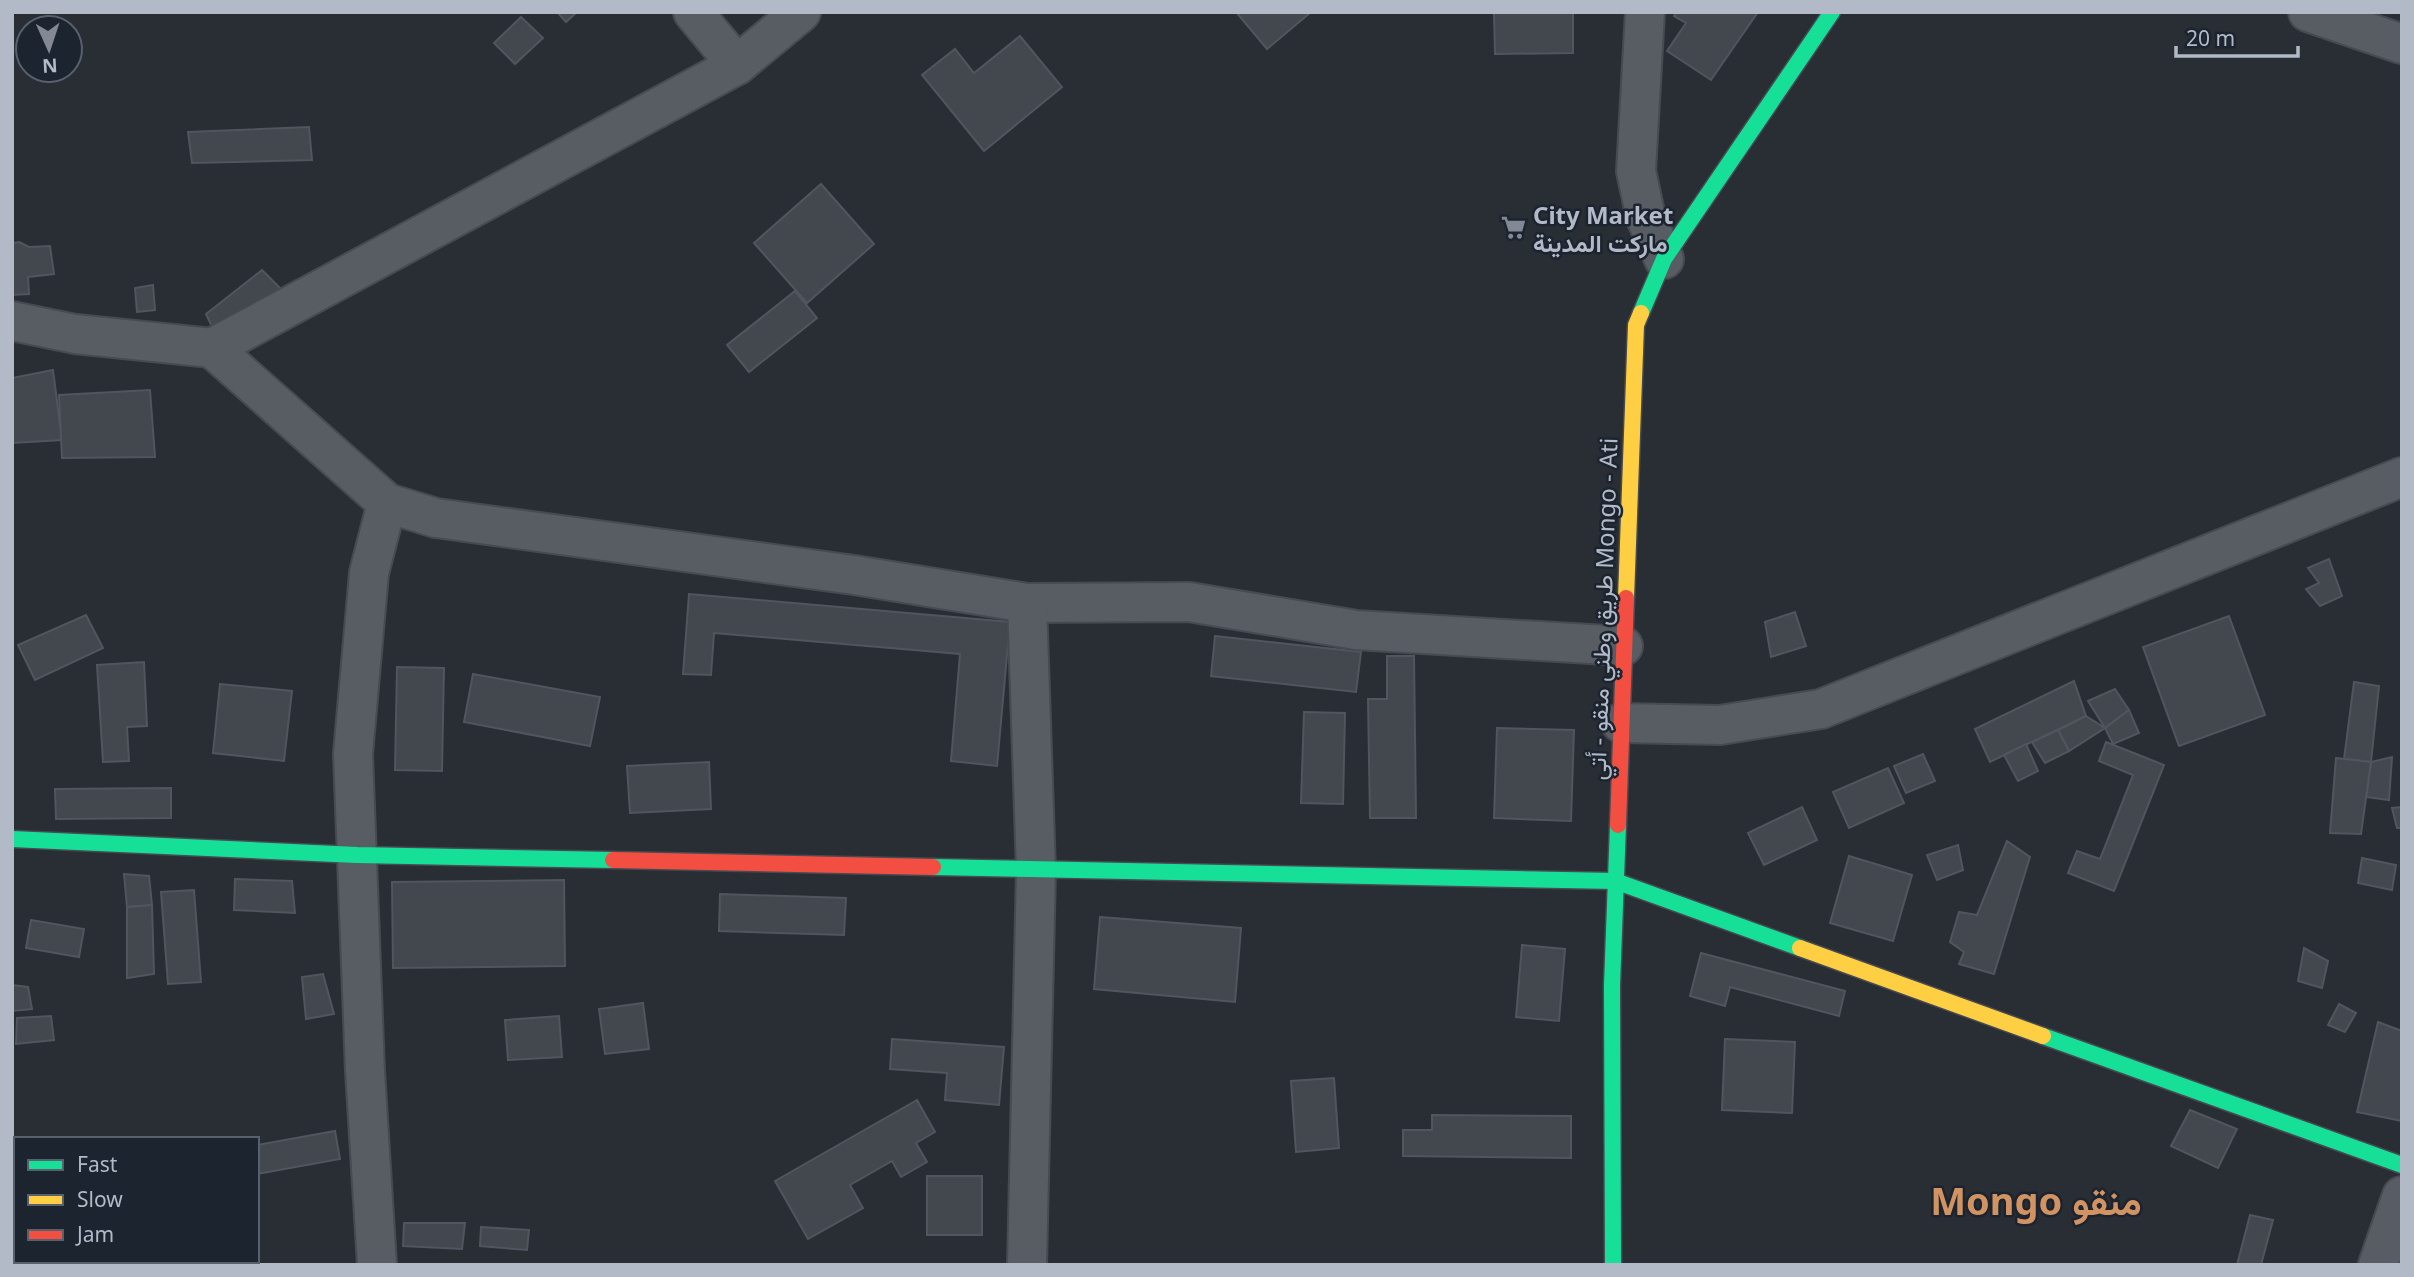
<svg xmlns="http://www.w3.org/2000/svg" width="2414" height="1277" viewBox="0 0 2414 1277" font-family="'Noto Sans',Vazirmatn,sans-serif">
<style>
.building{fill:#43474e;stroke:#51555d;stroke-width:2}
.lines{fill:none;stroke-linecap:round;stroke-linejoin:round}
.street-casing{stroke:#474a50;stroke-width:42}
.fast-casing{stroke:#474a50;stroke-width:19}
.slow-casing{stroke:#474a50;stroke-width:19}
.jam-casing{stroke:#474a50;stroke-width:19}
.street{stroke:#585c63;stroke-width:38}
.fast{stroke:#16e098;stroke-width:16}
.slow{stroke:#ffcf43;stroke-width:16}
.jam{stroke:#f24e42;stroke-width:16}
.labels{text-anchor:middle;dominant-baseline:central;stroke-width:5;stroke-linejoin:round;paint-order:stroke}
.poi-label{font-size:24px;font-weight:bold;fill:#b2bac7;stroke:#1c2430;text-anchor:start}
.street-label{font-size:24px;fill:#b2bac7;stroke:#1c2430}
.town-label{font-size:38px;font-weight:bold;fill:#d29362;stroke:#1c2430}
</style>
<rect width="100%" height="100%" fill="#292e35"/>
<g class="building">
<path d="M557,12h20l-11,10z"/>
<path d="M1236,12h75l-44,37z"/>
<path d="M1494,12h79v41l-78,1z"/>
<path d="M1677,12h81l-47,68 -44,-29 19,-28 -12,-7z"/>
<path d="M521,17l22,21 -28,26 -21,-21z"/>
<path d="M1020,36l42,51 -78,64 -62,-76 33,-26 19,24z"/>
<path d="M309,127l3,33 -120,3 -4,-31z"/>
<path d="M821,184l53,60 -67,59 -53,-60z"/>
<path d="M19,242l10,5 21,-1 4,28 -26,3 1,17 -17,1v-52z"/>
<path d="M262,270l25,25 -71,40 -10,-21z"/>
<path d="M153,285l2,25 -18,2 -2,-24z"/>
<path d="M795,291l22,27 -68,54 -22,-27z"/>
<path d="M53,370l9,70 -50,3v-65z"/>
<path d="M150,390l5,67 -93,1 -3,-63z"/>
<path d="M2329,559l13,37 -22,10 -14,-17 13,-6 -11,-15z"/>
<path d="M689,594l321,28 -13,144 -46,-5 9,-107 -246,-21 -3,42 -28,-1z"/>
<path d="M1795,612l11,34 -35,11 -6,-35z"/>
<path d="M86,615l17,33 -68,32 -17,-35z"/>
<path d="M2229,616l36,99 -86,31 -36,-99z"/>
<path d="M1215,636l146,16 -5,40 -145,-16z"/>
<path d="M1387,656h27l2,162h-46l-2,-119h19z"/>
<path d="M144,662l3,64 -20,1 2,34 -26,1 -6,-97z"/>
<path d="M397,667l47,1 -2,103 -47,-1z"/>
<path d="M473,674l127,23 -10,49 -126,-24z"/>
<path d="M2074,681l12,35 -96,46 -15,-33z"/>
<path d="M2354,682l25,4 -8,76 -27,-3z"/>
<path d="M220,684l72,7 -8,70 -71,-8z"/>
<path d="M2115,689l14,21 -24,18 -17,-27z"/>
<path d="M2129,710l10,23 -26,11 -8,-16z"/>
<path d="M1304,712l41,1 -2,91 -42,-1z"/>
<path d="M2086,716l19,12 -36,23 -11,-21z"/>
<path d="M1497,728l77,2 -3,91 -77,-3z"/>
<path d="M2058,730l11,21 -24,12 -13,-21z"/>
<path d="M2106,742l58,23 -50,126 -46,-18 9,-22 23,8 33,-84 -34,-14z"/>
<path d="M2026,744l12,27 -20,10 -14,-26z"/>
<path d="M1923,754l12,27 -29,12 -12,-27z"/>
<path d="M2392,757l-3,43 -23,-3 5,-35z"/>
<path d="M2336,758l35,4 -10,72 -31,-1z"/>
<path d="M709,762l2,47 -81,4 -3,-47z"/>
<path d="M1888,768l16,35 -55,25 -16,-36z"/>
<path d="M171,788v30l-115,1 -1,-30z"/>
<path d="M1802,807l15,33 -53,25 -16,-32z"/>
<path d="M2402,807v21h-5l-5,-20z"/>
<path d="M2007,841l23,16 -36,117 -35,-10 5,-12 -14,-10 9,-30 18,3z"/>
<path d="M1958,845l5,25 -26,10 -10,-25z"/>
<path d="M1849,856l63,19 -19,66 -63,-18z"/>
<path d="M2362,858l34,7 -4,25 -34,-7z"/>
<path d="M124,874l25,2 3,29 -25,2z"/>
<path d="M235,879l57,2 3,32 -61,-3z"/>
<path d="M564,880l1,86 -172,2 -1,-86z"/>
<path d="M194,890l7,92 -33,2 -7,-92z"/>
<path d="M720,894l126,4 -2,37 -125,-4z"/>
<path d="M152,905l2,69 -27,4v-71z"/>
<path d="M1100,917l141,11 -6,74 -141,-13z"/>
<path d="M31,920l53,9 -5,28 -53,-9z"/>
<path d="M1522,945l43,4 -6,72 -43,-4z"/>
<path d="M2304,948l24,13 -6,27 -24,-7z"/>
<path d="M1701,953l144,38 -6,25 -109,-29 -5,19 -35,-10z"/>
<path d="M323,974l11,40 -28,5 -4,-42z"/>
<path d="M12,985l16,2 4,22 -20,2z"/>
<path d="M643,1003l6,46 -44,5 -6,-45z"/>
<path d="M2339,1004l17,9 -11,19 -17,-7z"/>
<path d="M51,1016l3,24 -38,4 1,-26z"/>
<path d="M559,1016l3,41 -54,3 -3,-40z"/>
<path d="M2378,1022l24,9v90l-45,-9z"/>
<path d="M892,1039l112,8 -5,58 -54,-5 2,-27 -57,-4z"/>
<path d="M1725,1039l70,3 -3,71 -70,-3z"/>
<path d="M1334,1078l5,70 -43,4 -5,-71z"/>
<path d="M917,1100l18,32 -19,11 11,19 -26,15 -9,-16 -42,24 13,23 -55,31 -33,-58z"/>
<path d="M2190,1110l47,19 -19,39 -47,-22z"/>
<path d="M1432,1115l139,1v42l-168,-2v-26h29z"/>
<path d="M335,1131l5,28 -83,15v-29z"/>
<rect x="927" y="1176" width="55" height="59"/>
<path d="M2250,1215l23,5 -12,45h-24z"/>
<path d="M404,1223h61l-3,26 -59,-3z"/>
<path d="M481,1227l48,3 -2,20 -47,-4z"/>
<path d="M76,1261h51v4h-52z"/>
</g>
<g class="lines">
<defs>
<g id="street">
<path d="M693,12l44,53"/>
<path d="M1645,12l-9,159 10,47 18,41"/>
<path d="M2308,12l94,32"/>
<path d="M12,321l63,13 137,14 525,-283 64,-53"/>
<path d="M212,348l175,155 49,15 418,57 173,28 162,-1 167,28 267,16"/>
<path d="M1621,723l99,2 101,-16 581,-232"/>
<path d="M377,1265l-12,-194 -12,-317 16,-181 18,-70"/>
<path d="M1027,1265l9,-394 -9,-268"/>
<path d="M2378,1265l24,-69"/>
</g>
<g id="fast">
<path d="M1641,313l23,-54 168,-247"/>
<path d="M12,839l345,16 256,5"/>
<path d="M933,867l682,14 185,67"/>
<path d="M2043,1036l359,129"/>
<path d="M1613,1265l-1,-280 6,-160"/>
</g>
<g id="slow">
<path d="M1626,598l10,-273 5,-12"/>
<path d="M1800,948l243,88"/>
</g>
<g id="jam">
<path d="M1618,825l8,-227"/>
<path d="M613,860l320,7"/>
</g>
</defs>
<use href="#street" class="street-casing"/>
<use href="#fast" class="fast-casing"/>
<use href="#slow" class="slow-casing"/>
<use href="#jam" class="jam-casing"/>
<use href="#street" class="street"/>
<use href="#fast" class="fast"/>
<use href="#slow" class="slow"/>
<use href="#jam" class="jam"/>
</g>
<defs>
<symbol id="supermarket-bare" viewBox="-9 -9 18 18"><path d="M-6-5.5h2.5l.6 2H6L4.5 2H-2.5L-4.4-4H-6ZM-1.5 3.2a1.3 1.3 0 1 0 .1 0ZM3 3.2a1.3 1.3 0 1 0 .1 0Z" fill="#828994" stroke="#1c2430" stroke-width="2.5" paint-order="stroke"/></symbol>
</defs>
<g fill-rule="evenodd">
<use href="#supermarket-bare" x="1496" y="210" width="35" height="35"/>
</g>
<g class="labels">
<g class="poi-label">
<text x="1533" y="214">City Market<tspan x="1533" dy="28">ماركت المدينة</tspan></text>
</g>
<g class="street-label">
<text transform="translate(1602 609) rotate(-88)">طريق وطني منقو - أتي Mongo - Ati</text>
</g>
<g class="town-label">
<text x="2036" y="1200">Mongo منقو</text>
</g>
</g>
<rect width="2414" height="1277" fill="none" stroke="#b2bac7" stroke-width="28"/>
<rect x="14" y="1137" width="245" height="126" fill="#1c2430" stroke="#58606c" stroke-width="2"/>
<rect x="28" y="1160" width="35" height="10" fill="#16e098" stroke="#58606c" stroke-width="2"/>
<text x="77" y="1172" font-size="21" fill="#b2bac7">Fast</text>
<rect x="28" y="1195" width="35" height="10" fill="#ffcf43" stroke="#58606c" stroke-width="2"/>
<text x="77" y="1207" font-size="21" fill="#b2bac7">Slow</text>
<rect x="28" y="1230" width="35" height="10" fill="#f24e42" stroke="#58606c" stroke-width="2"/>
<text x="77" y="1242" font-size="21" fill="#b2bac7">Jam</text>
<g transform="translate(49 49) rotate(177)"><circle r="33" fill="#1c2430" stroke="#58606c" stroke-width="2"/>
<path d="M0-5L12 26L0 18L-12 26Z" fill="#828994"/>
<text y="-10" font-size="19" font-weight="bold" text-anchor="middle" fill="#b2bac7">N</text>
</g>
<path d="M2176 46v10h122v-10" fill="none" stroke="#b2bac7" stroke-width="3.5"/>
<text x="2186" y="46" font-size="21" fill="#b2bac7" stroke="#1c2430" stroke-width="5" paint-order="stroke">20 m</text>
</svg>
